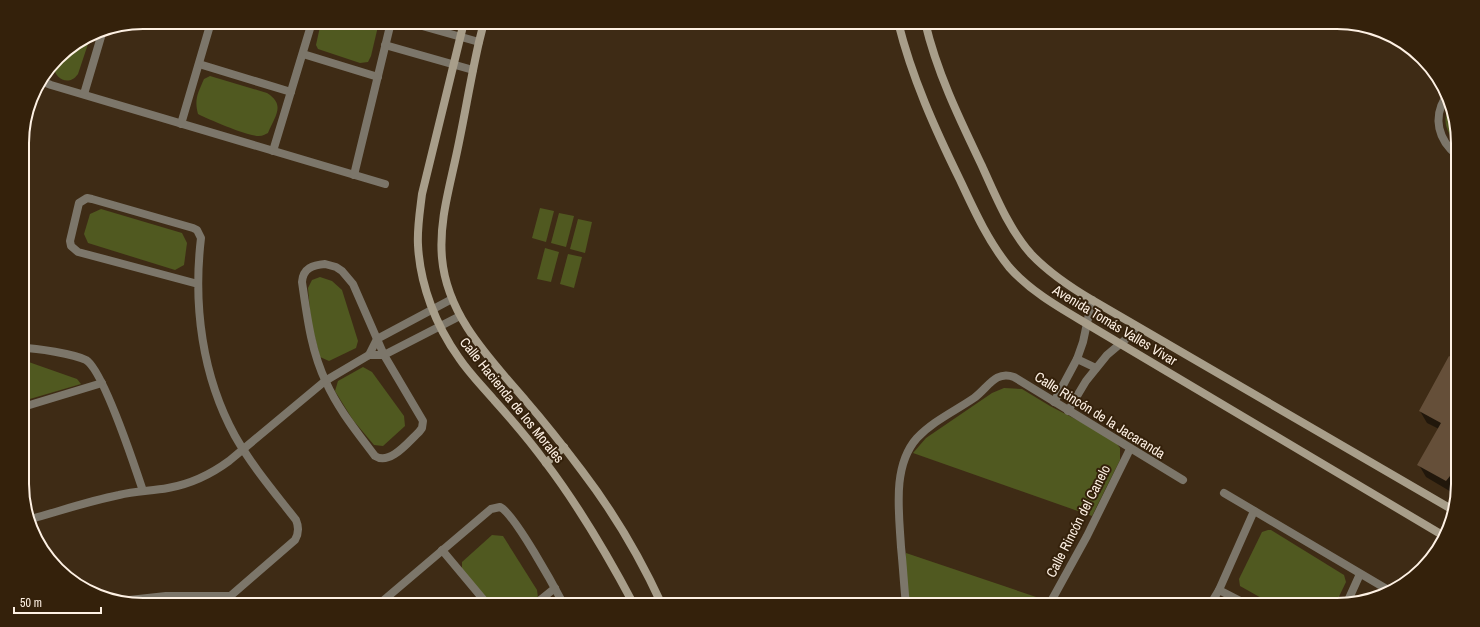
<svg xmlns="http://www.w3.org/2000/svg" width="1480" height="627" viewBox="0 0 1480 627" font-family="'Archivo Narrow',sans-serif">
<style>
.education{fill:#44322b}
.green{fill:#505920}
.shadow{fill:#0007}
.building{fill:#654f39}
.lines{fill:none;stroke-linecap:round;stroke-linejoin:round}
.street{stroke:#7c766a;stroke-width:8}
.secondary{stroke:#a89e8a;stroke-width:8}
.labels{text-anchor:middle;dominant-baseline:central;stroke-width:4;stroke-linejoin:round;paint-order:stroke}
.street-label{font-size:14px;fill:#fef1e4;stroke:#34210b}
.rim{fill:none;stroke:#fef1e4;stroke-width:2}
</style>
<rect width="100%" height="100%" fill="#3e2b15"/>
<path class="education" d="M1458,338v18l-8,-4z"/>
<g class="green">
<path d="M321,22h58l-8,34 -3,6 -8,1 -42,-14 -2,-4z"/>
<path d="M91,35l-13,39c-9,13 -23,5 -25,-8l10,-14z"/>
<path d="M210,76l57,17c19,12 8,23 1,40 -3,1 -5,3 -9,3 -12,0 -49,-16 -61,-22 -4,-15 0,-21 6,-35z"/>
<path d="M1449,107l8,20v19c-9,-14 -16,-23 -8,-39z"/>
<path d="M540,208l14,3 -8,31 -14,-4z"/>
<path d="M101,209l81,24 5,10 -3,22 -9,5 -87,-27 -4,-9 6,-20z"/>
<path d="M559,213l15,3 -8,31 -15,-4z"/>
<path d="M578,219l14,3 -7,31 -15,-4z"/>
<path d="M545,248l14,4 -8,30 -14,-3z"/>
<path d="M568,254l14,3 -8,31 -14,-4z"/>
<path d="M320,277l12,4 10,9 16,51 -2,7 -27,13 -9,-4 -9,-34 -3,-35 4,-8z"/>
<path d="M23,360l54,19 4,5 -58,17z"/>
<path d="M363,367l9,5 32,44 1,10 -22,20 -9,-1 -21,-25 -18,-29 3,-10z"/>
<path d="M1004,388l18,1 28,17 62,32 8,10v12l-28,56 -179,-63 13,-15 66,-45z"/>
<path d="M1268,530h3l73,45 2,7 -11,23h-61l-34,-19 -1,-7 23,-47z"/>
<path d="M492,535l11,1 34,54 1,8 -7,7h-40l-29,-34v-9z"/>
<path d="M906,553l142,48 -2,4h-139l-3,-29z"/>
</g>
<path class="shadow" d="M1458,362v122l-1,4 -4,5 -27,-16 -7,-12 20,-36 -12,-6 -7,-12z"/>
<path class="building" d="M1449,356l9,5v112l-8,3 -4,5 -29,-16 24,-42 -22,-12z"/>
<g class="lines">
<g class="street">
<path d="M408,22l71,20"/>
<path d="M385,45l88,25"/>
<path d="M303,54l75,23"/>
<path d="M199,64l92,28"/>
<path d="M43,78l3,5 5,2 334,99"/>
<path d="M84,94l19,-64"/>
<path d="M1445,98c-12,20 -7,42 12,57"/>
<path d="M181,124l30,-102"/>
<path d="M273,151l39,-129"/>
<path d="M354,175l37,-153"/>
<path d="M325,264l11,3 6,4 11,13 31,71 39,66 -1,7 -3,4c-10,9 -29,34 -44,24 -18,-24 -37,-47 -49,-74 -15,-31 -19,-66 -24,-100 1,-14 11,-17 23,-18z"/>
<path d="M198,284l-120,-32 -7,-6 -1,-5 9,-38 8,-5 5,1 101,29 4,2 4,8c-8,67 1,138 34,198 17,30 40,57 61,84 3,7 3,13 -1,20l-75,65"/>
<path d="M23,348c13,0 51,6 63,12 17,10 49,107 57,131"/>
<path d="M369,355l8,-16 75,-40"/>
<path d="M1077,359l19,9"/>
<path d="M1054,402l23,-43 6,-17 9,-42"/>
<path d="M23,407l79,-24"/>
<path d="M1068,411l18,-30 21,-26 32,-27"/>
<path d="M1224,493l166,98"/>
<path d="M31,519c29,-8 58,-18 88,-24 16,-4 33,-4 49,-7 23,-4 42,-13 61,-27l96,-80 44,-26h15l76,-39"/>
<path d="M442,550l46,55"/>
<path d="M1219,590l29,15"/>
<path d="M120,601l46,-5h65"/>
<path d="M378,605l113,-96 9,-2c14,6 55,81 64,98"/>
<path d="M534,605l21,-17"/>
<path d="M906,605c-2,-19 -3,-39 -5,-58 -2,-35 -9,-81 16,-109 16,-17 38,-27 57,-40 14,-10 21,-28 40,-21l169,103"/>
<path d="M1049,605l38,-69 43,-87"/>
<path d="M1210,605l9,-15 35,-79"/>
<path d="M1346,605l14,-31"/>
</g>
<g class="secondary">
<path d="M464,22l-42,172c-2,17 -5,34 -4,51 2,40 18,81 41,113 10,15 23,28 35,42 18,20 36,41 52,63 34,45 62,93 88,142"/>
<path d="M484,22l-5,20c-9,39 -15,79 -24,119 -7,32 -16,64 -13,97 5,58 48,101 84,143 20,23 38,46 56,70 32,42 58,86 80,134"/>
<path d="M898,22c14,56 37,107 62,158 14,30 28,61 49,87 22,25 51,41 78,57l357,212"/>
<path d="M925,22c12,51 35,98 57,144 14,31 27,63 49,88 18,19 39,33 61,46l361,210"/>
<path d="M546,463l18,-16"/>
</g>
</g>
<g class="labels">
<g class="street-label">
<text transform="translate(1115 325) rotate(31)">Avenida Tomás Valles Vivar</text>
<text transform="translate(512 400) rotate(51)">Calle Hacienda de los Morales</text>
<text transform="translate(1100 415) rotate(32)">Calle Rincón de la Jacaranda</text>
<text transform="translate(1078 521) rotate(-63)">Calle Rincón del Canelo</text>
</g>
</g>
<path d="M0 0H1480V627H0ZM143 29H1337A114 114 0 0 1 1451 143V484A114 114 0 0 1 1337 598H143A114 114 0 0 1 29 484V143A114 114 0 0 1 143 29Z" fill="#34210b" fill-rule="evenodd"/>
<path class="rim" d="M143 29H1337A114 114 0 0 1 1451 143V484A114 114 0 0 1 1337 598H143A114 114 0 0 1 29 484V143A114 114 0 0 1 143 29Z"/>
<path d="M14 607v6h87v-6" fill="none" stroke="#fef1e4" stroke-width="2"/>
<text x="20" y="607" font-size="12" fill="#fef1e4" stroke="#34210b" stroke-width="3" paint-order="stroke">50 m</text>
</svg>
